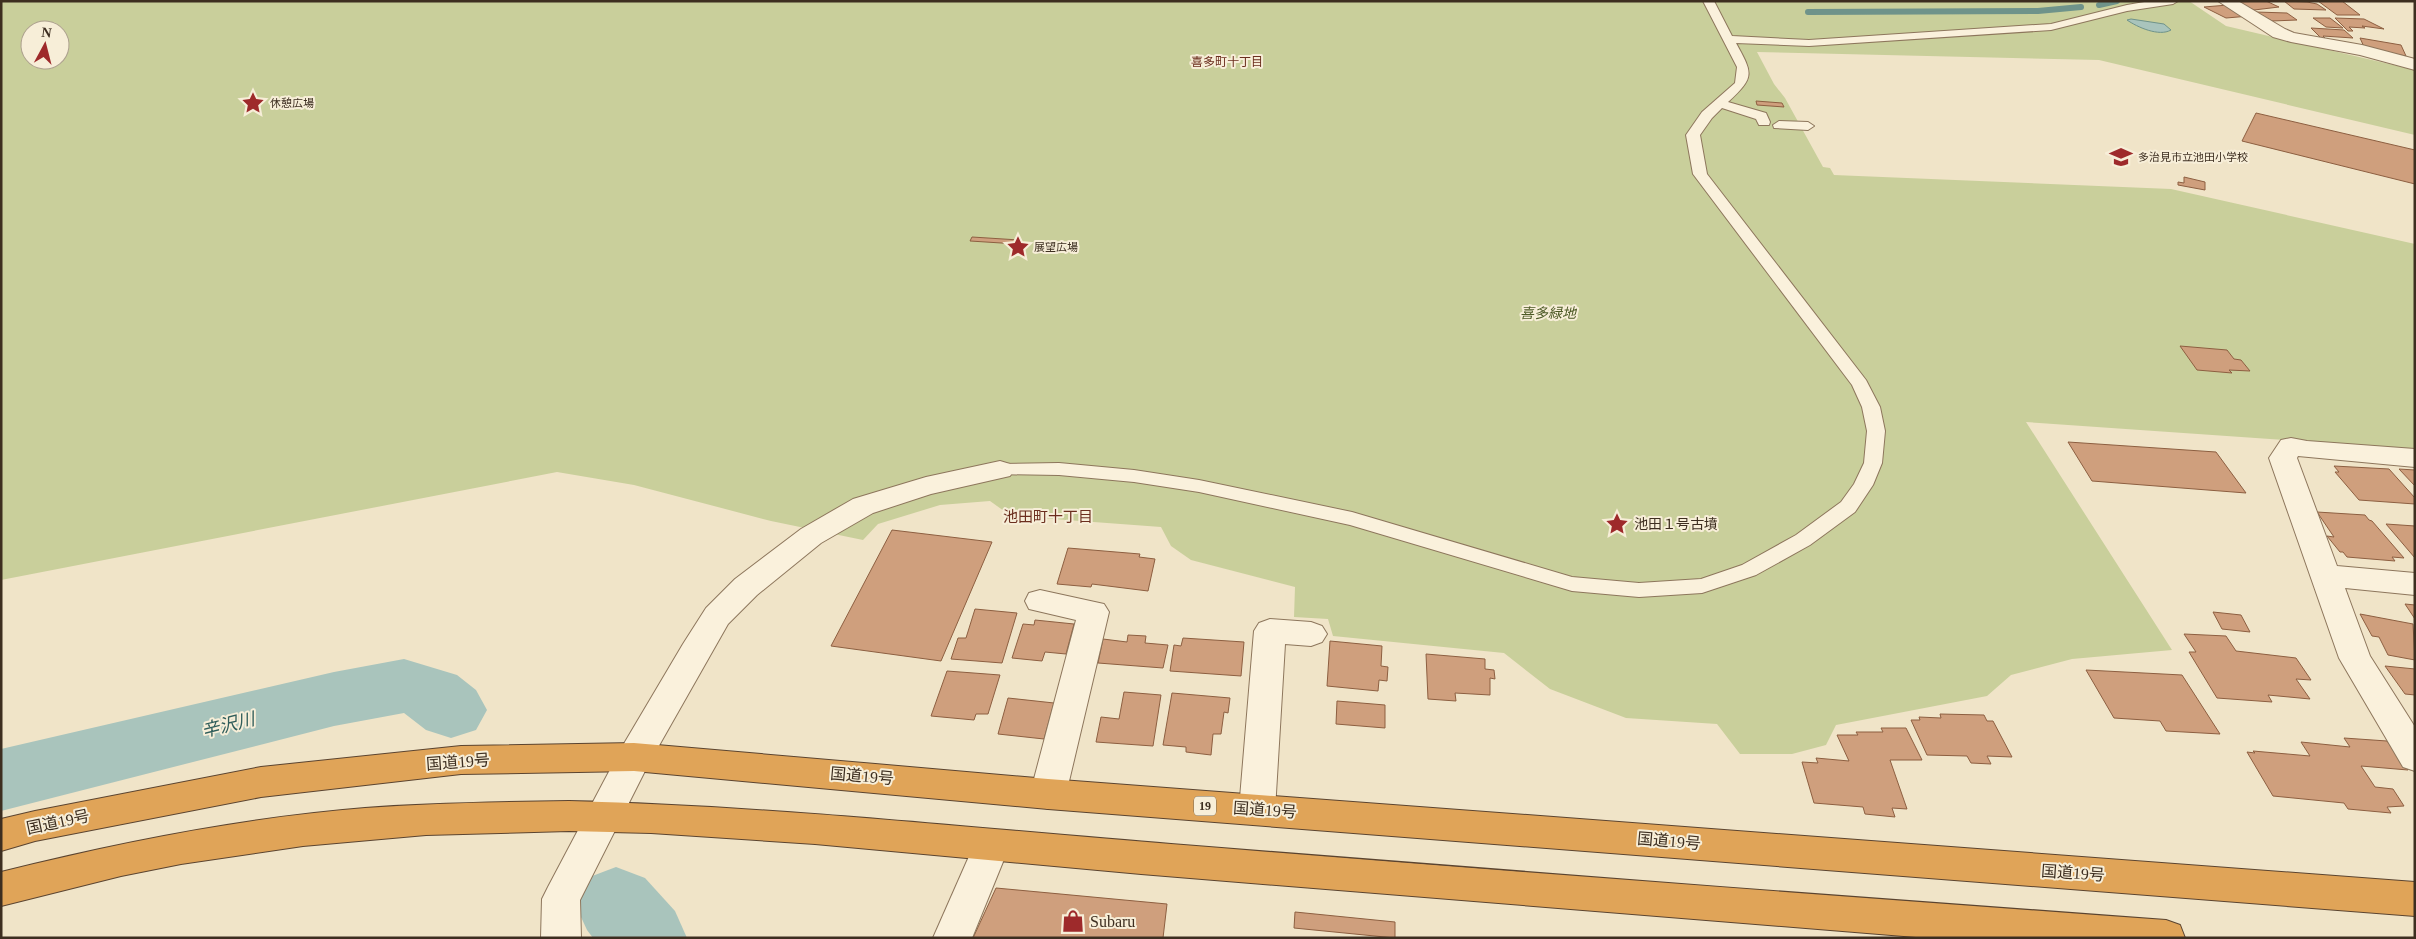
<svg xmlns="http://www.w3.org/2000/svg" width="2416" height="939" viewBox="0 0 2416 939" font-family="'Times New Roman','Noto Sans JP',serif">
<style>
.green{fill:#c9cf9b;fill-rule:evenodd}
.water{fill:#a9c4bc;stroke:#6f938a}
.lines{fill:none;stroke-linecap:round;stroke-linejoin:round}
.stream{stroke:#6f938a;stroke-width:6}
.river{fill:#a9c4bc;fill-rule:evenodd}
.building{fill:#cf9f7d;stroke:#8d5f41}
.lane-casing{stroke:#8d765c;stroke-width:2}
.street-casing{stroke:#8d765c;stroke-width:2}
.highway-casing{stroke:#5b4430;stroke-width:2}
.lane{fill:#faf1dc;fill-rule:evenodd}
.street{fill:#faf1dc;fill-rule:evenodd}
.highway{fill:#e0a458;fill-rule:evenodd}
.labels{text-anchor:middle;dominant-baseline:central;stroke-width:4;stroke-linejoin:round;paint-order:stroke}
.far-poi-label{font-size:11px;fill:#3d2e20;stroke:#f7eed8;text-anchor:start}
.far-neighbourhood-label{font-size:12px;fill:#6b2e1e;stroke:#f7eed8}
.shield{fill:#f7eed8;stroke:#756857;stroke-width:1}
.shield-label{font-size:12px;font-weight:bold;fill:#3d2e20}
.park-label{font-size:14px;font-style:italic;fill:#4d5a26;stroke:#f7eed8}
.poi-label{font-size:14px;fill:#3d2e20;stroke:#f7eed8;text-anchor:start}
.neighbourhood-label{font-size:15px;fill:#6b2e1e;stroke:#f7eed8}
.near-street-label{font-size:16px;fill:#3d2e20;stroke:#f7eed8}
.near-poi-label{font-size:16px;fill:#3d2e20;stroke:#f7eed8;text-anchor:start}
.near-water-label{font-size:18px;font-style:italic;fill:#2f5d5a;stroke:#f7eed8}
</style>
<rect width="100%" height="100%" fill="#f0e4c8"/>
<path class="green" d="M1,1h2188l37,25 189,44v65l-316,-75 -342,-8 17,32 11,14 38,69 7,1 4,7 337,14 244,55v205l-389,-27 146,228 -100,9 -61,16 -24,21 -151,29 -10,20 -34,9h-52l-23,-30 -91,-6 -76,-29 -46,-36 -171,-17 -5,-17 -34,-2 1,-30 -104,-27 -20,-14 -10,-19 -150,-11 -21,-15 -50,4 -62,19 -15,16 -92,-19 -137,-36 -77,-13 -556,108zM30,30h30v30h-30z"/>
<path class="water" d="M2131,19l33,5 7,6c-12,7 -34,-3 -44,-10z"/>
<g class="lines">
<g class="stream">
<path d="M2099,5l18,-4"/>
<path d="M1808,12l230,-1 43,-4"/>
</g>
<g class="river">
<path d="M404,659l53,16 19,15 11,20 -11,20 -25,8 -25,-8 -22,-17 -70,13 -333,85v-62l333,-77z"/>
<path d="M616,867l29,11 30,33 12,27h-94l-6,-8 -12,-26 12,-26z"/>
</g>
</g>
<g class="building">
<path d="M2266,1l13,6 -25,3 -19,-8z"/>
<path d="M2284,1l23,1 10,2 9,6 -32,-1z"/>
<path d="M2318,1h24l18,14h-23z"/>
<path d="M2228,5l22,11 -24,2 -22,-11z"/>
<path d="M2256,12l31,1 10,7 -25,1z"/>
<path d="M2313,18h17l13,10 -17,-1z"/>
<path d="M2335,18l29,1 20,10 -22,-3 3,2 -16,-1 4,4h-5z"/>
<path d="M2311,28l33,2 9,8 -30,-2 4,4h-4z"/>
<path d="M2360,38l41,7 5,11 -41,-7z"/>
<path d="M1756,101l26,2 2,4 -27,-2z"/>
<path d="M2256,113l159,37v34l-173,-43z"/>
<path d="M2184,177l21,5v8l-27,-5v-3l6,1z"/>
<path d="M972,237l47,3 -2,4 -47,-3z"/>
<path d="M2180,346l47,4 7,9 7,1 9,11 -21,-1 3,3 -35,-3z"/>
<path d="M2068,442l148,10 30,41 -154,-12z"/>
<path d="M2334,466l55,3 26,29v6l-56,-4 -24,-28h4z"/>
<path d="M2399,469l16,1v16z"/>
<path d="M2317,512l48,3 4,5 3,1 32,37 -12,-1 3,4 -48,-4 -4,-5h-3l-13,-16 7,1z"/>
<path d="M2386,524l29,2v32z"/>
<path d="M892,530l100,12 -51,119 -110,-15z"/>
<path d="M1068,548l72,6 -1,3 16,2 -7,32 -56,-7 -1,3 -34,-3z"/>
<path d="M2405,604l10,1v14z"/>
<path d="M975,609l42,4 -15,50 -51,-4 7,-21h8z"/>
<path d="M2213,612l28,3 9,17 -28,-3z"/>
<path d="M2360,614l53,10 2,36 -27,-5 -9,-18 -7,-1z"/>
<path d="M1035,620l39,4 -8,30 -21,-2 -3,9 -30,-3 11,-34 11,1z"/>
<path d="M2184,634l42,2 10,15 60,7 15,22 -15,-1 14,20 -42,-4 4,7 -55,-4 -28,-46h7z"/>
<path d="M1128,635l18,1 -1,7 23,2 -5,23 -65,-5 5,-24 24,3z"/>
<path d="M1183,638l61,4 -3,34 -71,-5 4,-26 7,1z"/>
<path d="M1330,641l52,5 -1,20 7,1 -1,14 -8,-1 -1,11 -51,-5z"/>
<path d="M1426,654l59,5v10l9,1 1,9 -5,-1v17l-35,-2 1,8 -28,-2z"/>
<path d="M2385,666l30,3v26l-10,-1z"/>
<path d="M2086,670l96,5 38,59 -54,-3 -6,-10 -46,-3z"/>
<path d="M947,671l53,4 -12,39h-12l-2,6 -43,-4z"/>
<path d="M1124,692l37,3 -8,51 -57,-4 5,-25 18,2z"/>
<path d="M1172,693l58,5 -2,15 -4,-1 -3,22h-8l-2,21 -25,-3v-5l-23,-2z"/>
<path d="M1008,698l46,5 -10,36 -46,-5z"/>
<path d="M1337,701l48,4v23l-49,-4z"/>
<path d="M1940,714l44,1 3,6h6l19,36 -25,-1 4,8 -20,-1 -4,-7 -40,-1 -16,-35h9l-1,-3 22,1z"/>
<path d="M1881,728h25l16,32h-32l17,49 -15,-1 3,9 -30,-3 -2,-7 -49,-4 -12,-41 16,1 -2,-5 33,3 -12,-26h21l-2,-3h27z"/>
<path d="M2344,738l43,3 21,29 -47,-4 14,21 18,2 11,17 -17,1 4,6 -43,-4 -4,-6 -71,-7 -26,-44 8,1 -2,-2 57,5 -9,-14 49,5z"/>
<path d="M996,888l171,16 -4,34h-190z"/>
<path d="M1295,912l100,10v16l-101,-10z"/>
</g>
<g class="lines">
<defs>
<g id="lane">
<path d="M1703,1h11l18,35 77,4 242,-16 76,-19 23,-4h28l-5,3 -46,7 -76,19 -242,16 -73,-3c17,31 19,34 -8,59l38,11 4,9 -1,3h-10l-3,-6 -34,-11 -10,10 -12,17 7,39 159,206 14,27 5,24 -3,32 -9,22 -18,27 -45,33 -54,30 -54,18 -63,4 -67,-6 -222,-66 -151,-33 -65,-10 -75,-7 -66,-1 -2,-4 2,-4 7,-2 59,-1 75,7 65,10 153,32 220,65 67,6 62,-4 41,-14 54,-30 45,-33 13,-18 10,-21 3,-32 -5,-24 -10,-22 -159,-211 -7,-39 16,-23 33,-29 2,-16z"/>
<path d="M1779,121l29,1 6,4 -6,4 -34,-2 -1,-3z"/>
</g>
<g id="street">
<path d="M2218,1h20l47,28 9,4 68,12 53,14v11l-55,-15 -69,-13 -18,-5z"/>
<path d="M2291,438l16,3 108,8v18l-117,-11 -1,2 40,108 78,7v22l-70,-7 25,68 45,71v44l-12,-4 -64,-109 -70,-200 12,-18z"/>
<path d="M1000,461l10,3 4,6 -4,6 -79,18 -58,19 -52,30 -64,52 -29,29 -80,141 -68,135 1,38h-40l1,-39 6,-12 74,-140 61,-103 23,-36 29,-29 66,-50 52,-30 73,-22z"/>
<path d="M1040,590l64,14 5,8 -43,182 -5,10 -13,5 -13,-5 -5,-10 46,-174 -47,-11 -4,-8 4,-8z"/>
<path d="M1270,619l41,3 11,4 5,8 -5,8 -11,4 -26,-2 -10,166 -5,11 -13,4 -13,-4 -5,-11 15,-179 5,-8z"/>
<path d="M991,831l13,5 5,11 -37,91h-39l45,-102z"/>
</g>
<g id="highway">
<path d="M634,743l414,36 1367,103v34l-1367,-107 -414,-38 -173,3 -200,23 -226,44 -34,10v-32l34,-8 226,-44 200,-21z"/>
<path d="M569,801c201,5 401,27 602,43 332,27 663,52 995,76l14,5 5,13h-257l-787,-64 -326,-30 -164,-11 -82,-2 -143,4 -123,11 -122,18 -60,12 -120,30v-34c120,-30 241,-54 364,-64 68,-5 136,-6 204,-7z"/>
</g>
</defs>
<use href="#lane" class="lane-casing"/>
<use href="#street" class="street-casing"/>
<use href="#highway" class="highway-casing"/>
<use href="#lane" class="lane"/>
<use href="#street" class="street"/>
<use href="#highway" class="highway"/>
</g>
<defs>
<symbol id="sight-bare" viewBox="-9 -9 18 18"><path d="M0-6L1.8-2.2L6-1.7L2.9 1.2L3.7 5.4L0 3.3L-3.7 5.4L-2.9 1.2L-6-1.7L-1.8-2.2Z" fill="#9e2a2b" stroke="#f7eed8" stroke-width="2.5" paint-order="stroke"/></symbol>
<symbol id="school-bare" viewBox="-9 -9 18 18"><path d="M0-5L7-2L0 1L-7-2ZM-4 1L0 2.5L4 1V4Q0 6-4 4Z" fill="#9e2a2b" stroke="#f7eed8" stroke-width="2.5" paint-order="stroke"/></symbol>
<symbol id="shop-bare" viewBox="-9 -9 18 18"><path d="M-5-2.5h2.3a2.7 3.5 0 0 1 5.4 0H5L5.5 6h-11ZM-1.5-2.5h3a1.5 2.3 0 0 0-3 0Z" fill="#9e2a2b" stroke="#f7eed8" stroke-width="2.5" paint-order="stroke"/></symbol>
</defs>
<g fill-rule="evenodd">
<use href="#sight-bare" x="237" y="87" width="32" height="32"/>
<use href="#school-bare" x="2105" y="141" width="32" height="32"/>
<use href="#sight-bare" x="1002" y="231" width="32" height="32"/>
<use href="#sight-bare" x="1601" y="508" width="32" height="32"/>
<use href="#shop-bare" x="1057" y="905" width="32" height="32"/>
</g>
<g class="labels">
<g class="far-poi-label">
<text x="270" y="103">休憩広場</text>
<text x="2138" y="157">多治見市立池田小学校</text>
<text x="1034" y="247">展望広場</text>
</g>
<g class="far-neighbourhood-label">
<text x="1227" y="62">喜多町十丁目</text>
</g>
<rect class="shield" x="1194" y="796.5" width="22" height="19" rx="4"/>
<g class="shield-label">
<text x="1205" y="806">19</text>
</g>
<g class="park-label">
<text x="1548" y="313">喜多緑地</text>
</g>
<g class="poi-label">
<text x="1634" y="524">池田１号古墳</text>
</g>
<g class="neighbourhood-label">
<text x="1048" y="517">池田町十丁目</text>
</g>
<g class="near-street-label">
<text transform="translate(458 762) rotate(-4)">国道19号</text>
<text transform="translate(862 776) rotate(5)">国道19号</text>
<text transform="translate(1265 810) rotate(4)">国道19号</text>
<text transform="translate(58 822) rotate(-12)">国道19号</text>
<text transform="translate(1669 841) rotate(5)">国道19号</text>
<text transform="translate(2073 873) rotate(4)">国道19号</text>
</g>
<g class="near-poi-label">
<text x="1090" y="921">Subaru</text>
</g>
<g class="near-water-label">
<text transform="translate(228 725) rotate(-14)">辛沢川</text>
</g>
</g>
<rect width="2416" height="939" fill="none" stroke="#3d2e20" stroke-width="5"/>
<g transform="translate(45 45) rotate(7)"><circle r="24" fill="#f7eed8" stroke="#ada18e"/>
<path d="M0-4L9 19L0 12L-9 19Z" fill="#9e2a2b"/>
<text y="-8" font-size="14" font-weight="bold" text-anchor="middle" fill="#3d2e20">N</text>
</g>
</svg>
